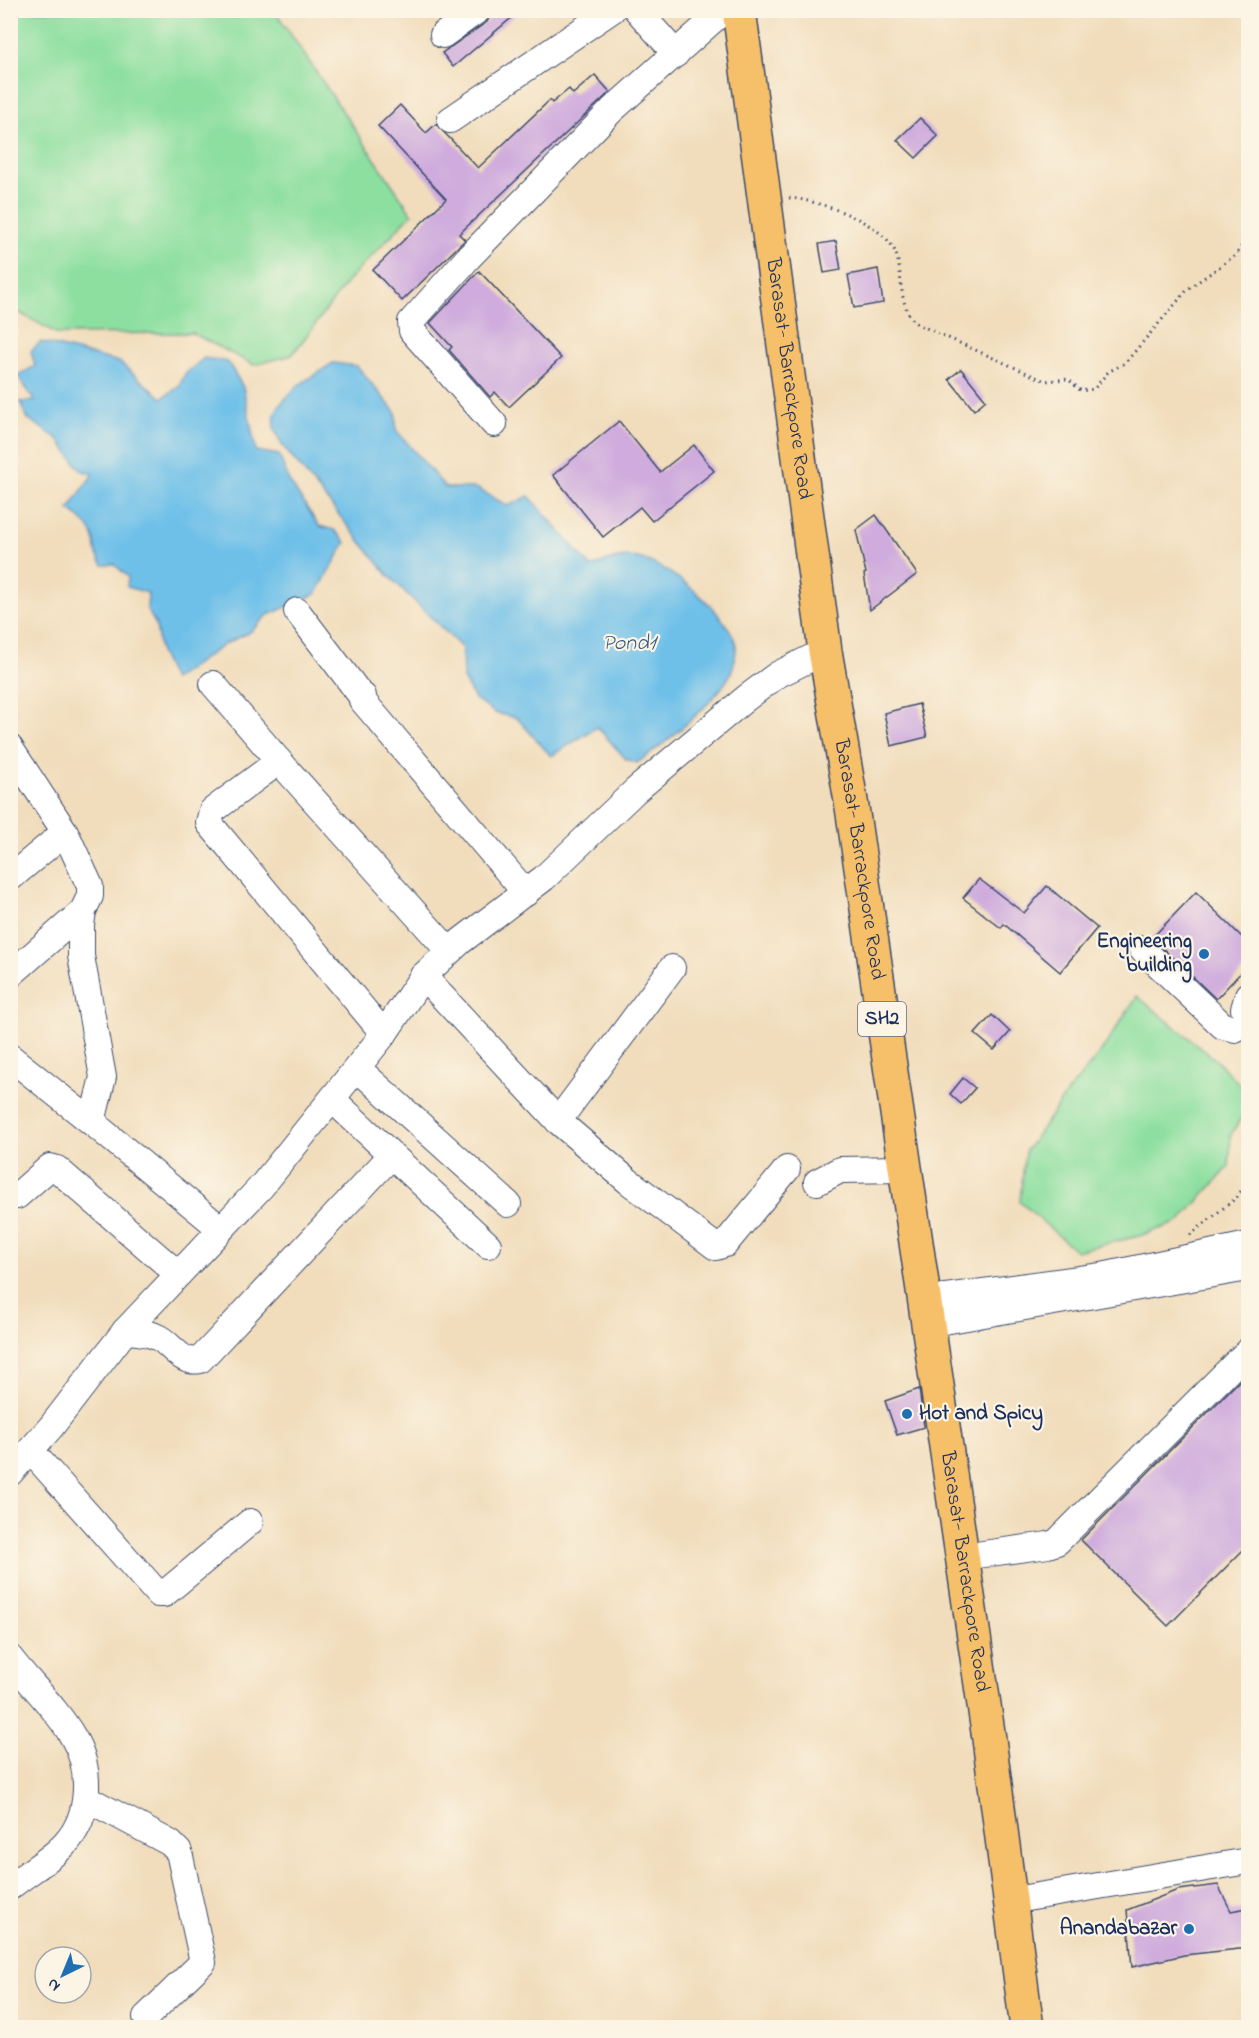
<svg xmlns="http://www.w3.org/2000/svg" width="1259" height="2038" viewBox="0 0 1259 2038" font-family="'Indie Flower',sans-serif">
<style>
.green{fill:#8ddfa0;stroke:#54877f;stroke-width:1.5}
.water{fill:#6ec0e9;stroke:#4478a4;stroke-width:1.5}
.building{fill:#cfacdd}
.lines{fill:none;stroke-linecap:round;stroke-linejoin:round}
.minor-casing{stroke:#3b496c;stroke-width:28}
.major-casing{stroke:#3b496c;stroke-width:36}
.path{stroke:#3b496c;stroke-width:3;stroke-dasharray:1.5 4.5;stroke-linecap:butt}
.minor{stroke:#fff;stroke-width:26}
.major{stroke:#f6c06b;stroke-width:33}
.poi-dot{fill:#1f6fb2;stroke:#fcf5e5;stroke-width:2}
.labels{text-anchor:middle;dominant-baseline:central;stroke-width:4.5;stroke-linejoin:round;paint-order:stroke}
.shield{fill:#fcf5e5;stroke:#5e6a86;stroke-width:1.5}
.shield-label{font-size:20px;font-weight:bold;fill:#1b2f5e}
.street-label{font-size:21px;fill:#1b2f5e;stroke:#fcf5e5}
.poi-label{font-size:21px;font-weight:bold;fill:#1b2f5e;stroke:#fcf5e5;text-anchor:end}
.water-label{font-size:22px;font-style:italic;fill:#345a88;stroke:#fcf5e5}
</style>
<rect width="100%" height="100%" fill="#fcf5e5"/>
<filter id="ink" filterUnits="userSpaceOnUse"><feTurbulence type="fractalNoise" baseFrequency=".0167" numOctaves="2"/><feDisplacementMap in="SourceGraphic" scale="12" xChannelSelector="R" yChannelSelector="G"/><feConvolveMatrix kernelMatrix="1 2 1 2 8 2 1 2 1" color-interpolation-filters="sRGB"/></filter>
<filter id="wash" filterUnits="userSpaceOnUse"><feTurbulence type="fractalNoise" baseFrequency=".008" numOctaves="4" result="noise"/><feDisplacementMap in="SourceGraphic" scale="24" xChannelSelector="R" yChannelSelector="G"/><feGaussianBlur stdDeviation="1.35" result="paint"/><feColorMatrix in="noise" values="0 0 0 0 0 0 0 0 0 0 0 0 0 0 0 0 0 1.4 0 .05"/><feComposite in="paint" operator="in"/></filter>
<g filter="url(#wash)">
<rect width="100%" height="100%" fill="#f1ddbc"/>
<g class="green">
<path d="M10,11h265l137,203 -64,67 -56,74 -38,10 -62,-32 -134,1 -47,-26z"/>
<path d="M1137,996l79,64 32,33 -3,19 -14,22 -2,33 -50,55 -40,14 -63,15 -56,-49 5,-50 44,-62 32,-38z"/>
</g>
<g class="water">
<path d="M41,342l78,20 43,36 17,-11 6,-13 19,-16 24,4 15,25 13,64 23,4 10,26 30,45 15,4 12,12 -30,52 -48,21 -18,17 -25,12 -52,36 -13,-28 -4,-27 -9,-16 1,-16 -21,-6 1,-10 -14,-13 -11,1c-10,-14 -5,-14 -9,-27 -4,-12 -15,-21 -25,-29l24,-35 -12,-4 -23,-31 -30,-20 -8,-17 15,-1 -17,-25 17,-10 -4,-15z"/>
<path d="M333,363l24,3 39,47v17l50,58h30l32,18 21,-10 62,71c12,-4 26,-11 39,-10 33,1 99,56 106,88 1,5 -2,17 -3,22 -7,28 -71,79 -96,96l-11,-4 -29,-32 -46,29 -34,-38 -22,-5 -20,-14 -12,-20 -1,-31 -74,-73 -106,-130 -8,-17 1,-13 4,-9 18,-20z"/>
</g>
<g id="blocks">
<g class="building">
<path d="M493,10h28l-68,57 -11,-14 45,-31z"/>
<path d="M595,75l15,17 -151,142 6,6 -63,61 -29,-31 73,-71 -68,-73 22,-21 26,28 10,-9 42,44 72,-68 2,3 17,-14 4,5z"/>
<path d="M920,118l18,18 -22,22 -19,-18z"/>
<path d="M836,241l5,29 -17,3 -5,-29z"/>
<path d="M878,269l5,34 -29,5 -6,-33z"/>
<path d="M479,271l82,87 -52,49 -14,-15 -5,5 -41,-47 3,-3 -22,-24z"/>
<path d="M961,369l25,31 -12,10 -25,-31z"/>
<path d="M619,421l41,51 34,-27 20,26 -62,50 -12,-14 -37,30 -50,-62z"/>
<path d="M876,515l41,59 -47,36 -6,-36 2,-1 -10,-43z"/>
<path d="M919,704l8,33 -36,9 -7,-33z"/>
<path d="M979,879l45,34 23,-27 50,42 -37,44 -56,-48 -3,4 -38,-30z"/>
<path d="M1196,892l52,51v22l-32,34 -64,-61z"/>
<path d="M992,1015l18,17 -16,18 -19,-16z"/>
<path d="M963,1078l12,10 -14,16 -11,-10z"/>
<path d="M1248,1372v173l-80,81 -87,-86z"/>
<path d="M919,1389l5,38 -27,8 -12,-34z"/>
<path d="M1218,1885l13,26 17,-3v40l-64,7 -52,12 -5,-57 51,-20z"/>
</g>
</g>
</g>
<g filter="url(#ink)">
<use href="#blocks" fill-opacity="0" stroke="#3b496c" stroke-width="1.5"/>
<g class="lines">
<defs>
<g id="minor">
<path d="M637,10l39,44"/>
<path d="M443,35l35,-25"/>
<path d="M450,120l162,-110"/>
<path d="M494,424l-82,-93 -1,-9 57,-64 144,-148 112,-100"/>
<path d="M297,611l65,86"/>
<path d="M213,684l65,76"/>
<path d="M363,696l-1,4 164,193"/>
<path d="M10,748l55,84 25,54v10l-7,15 -2,14v31l22,121 -9,37v10l127,105"/>
<path d="M10,878l55,-46"/>
<path d="M1142,949l81,77 12,3 13,-8"/>
<path d="M10,975l73,-64"/>
<path d="M423,976l135,145 70,60 88,66 9,-3 62,-75"/>
<path d="M1248,995l-4,14 4,8"/>
<path d="M384,1034l-175,-211 3,-12 67,-50 170,190"/>
<path d="M10,1057l84,67"/>
<path d="M357,1068l151,136"/>
<path d="M333,1100l155,145"/>
<path d="M558,1121l114,-153"/>
<path d="M817,1182l23,-12 63,-1"/>
<path d="M10,1196h7l33,-29 7,2 121,105"/>
<path d="M923,1300l179,-24 146,-31"/>
<path d="M927,1324l321,-56"/>
<path d="M125,1331c12,1 23,1 34,7 14,8 22,26 41,22l191,-204"/>
<path d="M31,1451l127,143h6l86,-72"/>
<path d="M10,1473l41,-46 74,-96 136,-144 123,-153 39,-58 38,-35 83,-63 91,-87 110,-92 32,-24 48,-24"/>
<path d="M962,1557l86,-12 9,-3 191,-191"/>
<path d="M10,1658c20,26 47,51 63,79 19,32 18,79 -8,107 -16,17 -37,28 -55,43"/>
<path d="M86,1798l84,45 9,9 24,110 -57,55"/>
<path d="M1009,1901l239,-40"/>
</g>
<g id="major">
<path id="s1" d="M739,10l86,641 27,156 137,932 38,289"/>
</g>
</defs>
<use href="#minor" class="minor-casing"/>
<use href="#major" class="major-casing"/>
<g class="path">
<path d="M789,198c29,2 97,25 107,56 8,24 1,52 21,70l128,57 23,-2 13,12 13,-2 14,-17 17,-9 63,-74 48,-34 12,-19"/>
<path d="M1248,1120l-2,2 2,3"/>
<path d="M1190,1235l46,-37 12,-16"/>
</g>
<use href="#minor" class="minor"/>
<use href="#major" class="major"/>
</g>
</g>
<g class="poi-dot">
<circle cx="1204" cy="954" r="6"/>
<circle cx="907" cy="1414" r="6"/>
<circle cx="1189" cy="1929" r="6"/>
</g>
<g class="labels">
<rect class="shield" x="858" y="1002" width="48" height="34" rx="4.5"/>
<g class="shield-label">
<text x="882" y="1019">SH2</text>
</g>
<g class="street-label">
<text stroke="none"><textPath href="#s1" startOffset="372">Barasat- Barrackpore Road</textPath></text>
<text stroke="none"><textPath href="#s1" startOffset="858">Barasat- Barrackpore Road</textPath></text>
<text stroke="none"><textPath href="#s1" startOffset="1578">Barasat- Barrackpore Road</textPath></text>
</g>
<g class="poi-label">
<text x="1192" y="942">Engineering<tspan x="1192" dy="24">building</tspan></text>
<text x="919" y="1414" text-anchor="start">Hot and Spicy</text>
<text x="1177" y="1929">Anandabazar</text>
</g>
<g class="water-label">
<text x="629" y="644">Pond1</text>
</g>
</g>
<rect width="1259" height="2038" fill="none" stroke="#fcf5e5" stroke-width="36"/>
<g transform="translate(63 1975) rotate(223)"><circle r="28" fill="#fcf5e5" stroke="#a2a6af" stroke-width="1.5"/>
<path d="M0-4.5L10 22L0 15L-10 22Z" fill="#1f6fb2"/>
<text y="-9" font-size="16" font-weight="bold" text-anchor="middle" fill="#1b2f5e">N</text>
</g>
</svg>
